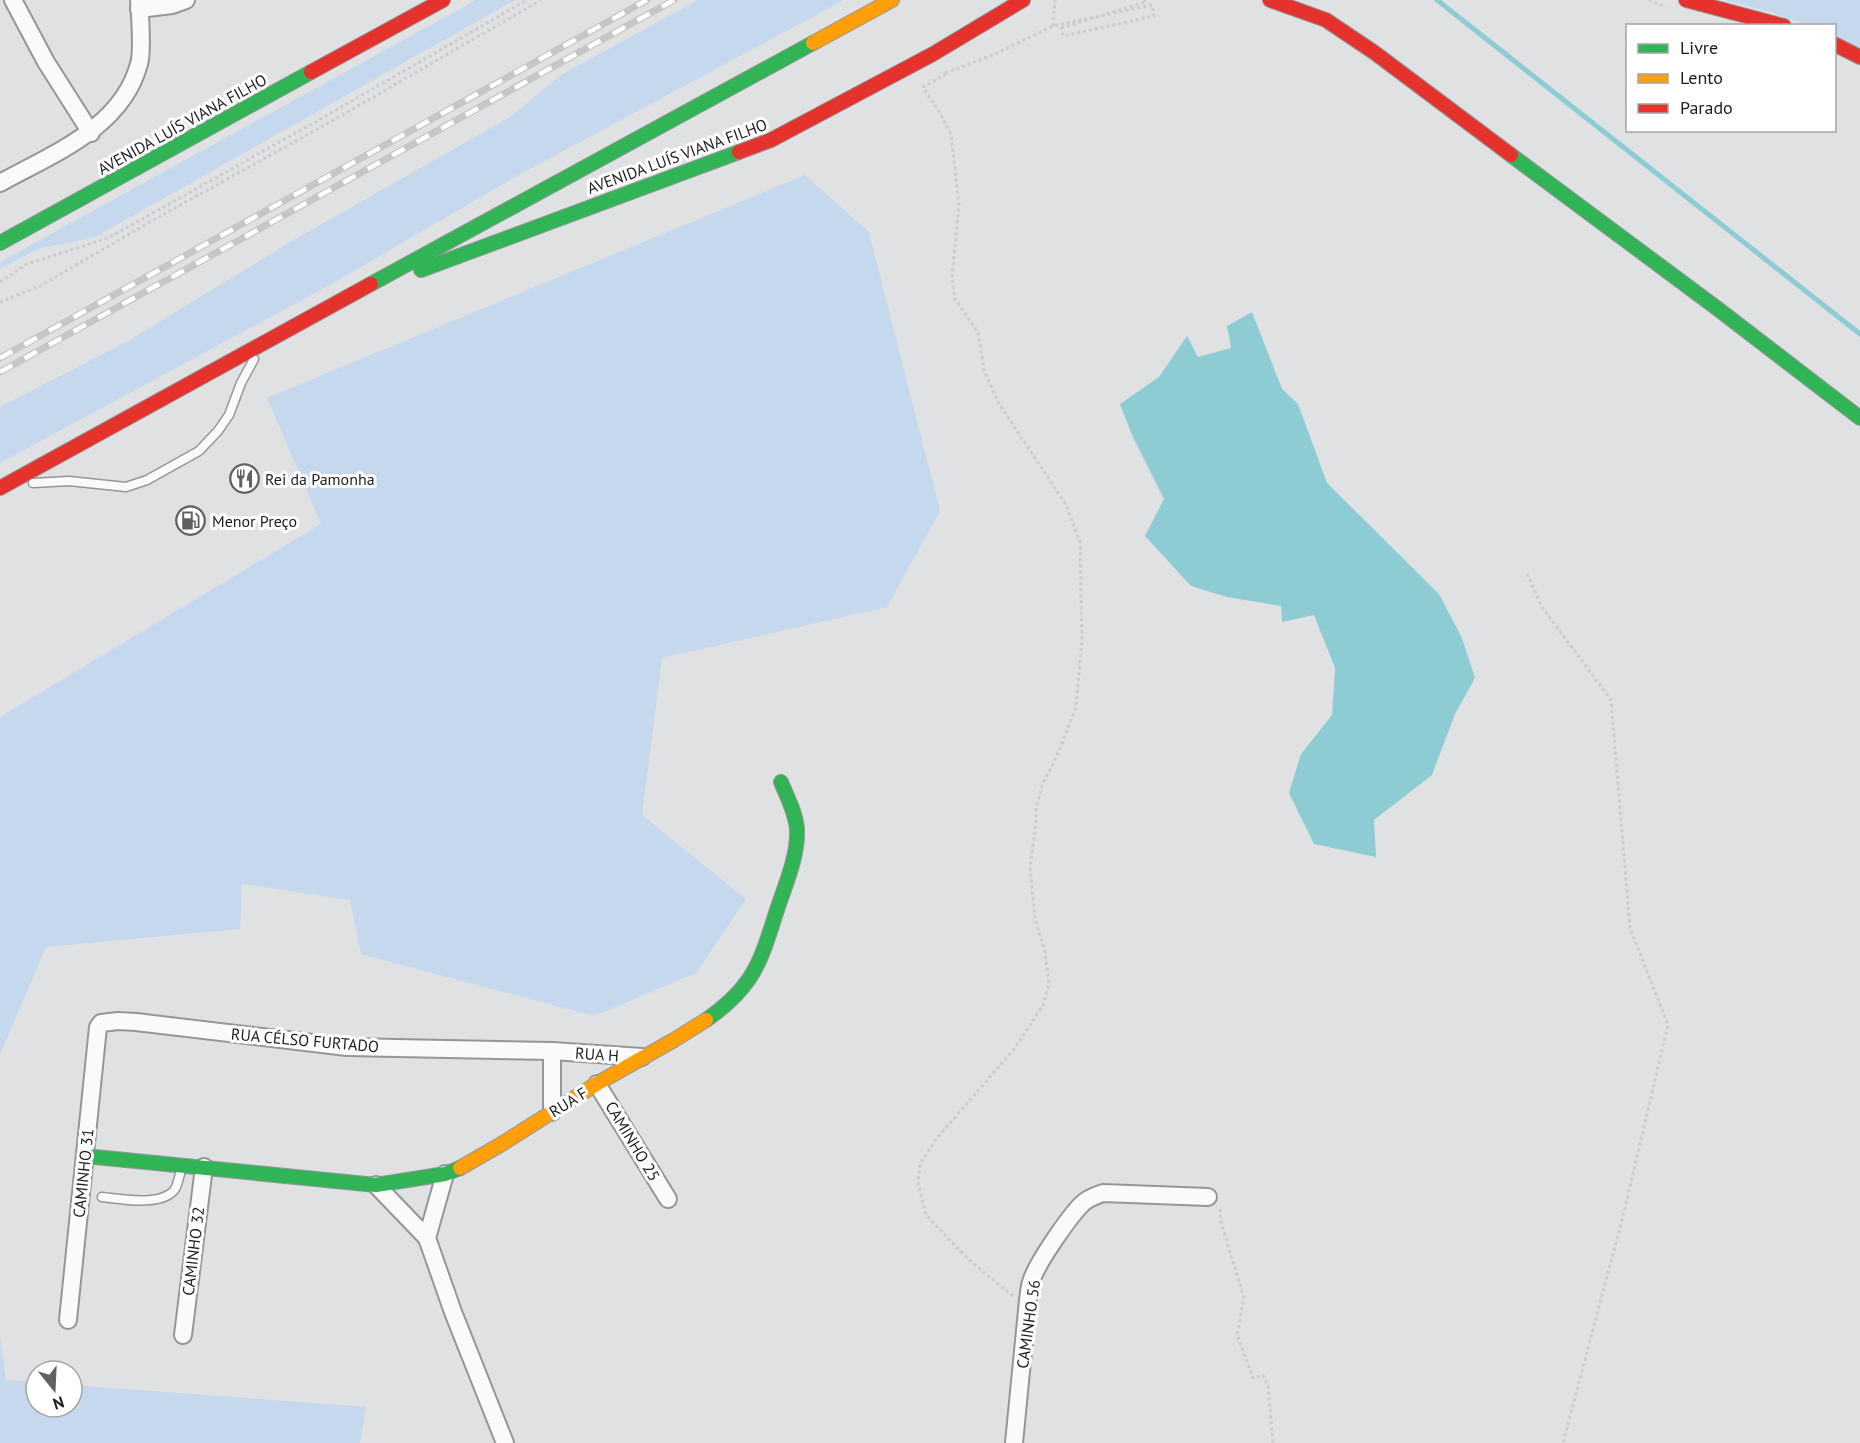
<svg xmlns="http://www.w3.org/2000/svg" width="1860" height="1443" viewBox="0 0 1860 1443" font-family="'PT Sans',sans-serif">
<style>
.green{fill:#c6d8ed}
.water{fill:#8eccd4}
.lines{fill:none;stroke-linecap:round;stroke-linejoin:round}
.stream{stroke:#8eccd4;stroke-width:5}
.lane-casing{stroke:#959698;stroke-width:11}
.street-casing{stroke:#959698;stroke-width:20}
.fast-casing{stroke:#959698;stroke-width:16}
.slow-casing{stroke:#959698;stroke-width:16}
.jam-casing{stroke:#959698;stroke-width:16}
.path{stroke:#ccc;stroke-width:3;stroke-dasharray:3 3;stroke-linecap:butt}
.lane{stroke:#fafafb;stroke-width:8}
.street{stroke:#fafafb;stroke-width:16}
.fast{stroke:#30b455;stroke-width:14}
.slow{stroke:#ff9f0a;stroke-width:14}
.jam{stroke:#e5322d;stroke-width:14}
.rail-casing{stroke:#c6c6c7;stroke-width:7}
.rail{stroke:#fff;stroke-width:4.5;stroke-dasharray:14;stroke-linecap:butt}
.path-bridge{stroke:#ccc;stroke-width:3;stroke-dasharray:3 3;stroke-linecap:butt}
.labels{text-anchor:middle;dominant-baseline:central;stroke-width:6;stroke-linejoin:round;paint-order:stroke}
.street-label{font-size:16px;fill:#1b1c1d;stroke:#fff}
.poi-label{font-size:16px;fill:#1b1c1d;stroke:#fff;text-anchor:start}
</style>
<rect width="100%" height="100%" fill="#e0e1e3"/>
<g class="green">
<path d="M476,0h39l-420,237 -57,12 -38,20v-7z"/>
<path d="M698,0h146l-327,176 -189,110 -328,177v-56l128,-66 164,-100 218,-124 51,-42z"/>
<path d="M1725,0h135v48l-25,-12 -1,-10 -26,-1 -41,-14z"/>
<path d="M805,175l64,57 71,279 -53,96 -225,51 -20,157 104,84 -50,74 -102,43 -233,-62 -11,-54 -108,-16 -2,45 -194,18 -46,107v-337l321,-193 -54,-126z"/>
<path d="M0,1336l6,44 30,2v25h36v-22l294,22 -6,36h-360z"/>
</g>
<path class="water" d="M1252,312l30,77 16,15 29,79 112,111 23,44 13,40 -20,36 -23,61 -58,45 2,37 -62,-13 -25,-51 12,-39 31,-39 3,-47 -21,-53 -32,7 -1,-16 -54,-9 -36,-11 -46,-50 19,-37 -32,-64 -12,-31 39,-27 28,-41 11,21 33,-9 -4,-22z"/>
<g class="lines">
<path class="stream" d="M1437,0l423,334"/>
<defs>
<g id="lane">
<path d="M33,483l36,-2 57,6 21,-7 52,-29 19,-20 11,-16 12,-32 13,-24"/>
<path d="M102,1197c19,2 60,10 73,-8 3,-5 5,-16 7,-23"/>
</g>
<g id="street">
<path d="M13,0l33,62 45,71"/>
<path d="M139,9l33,-4 14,-5"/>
<path d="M0,183c52,-29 122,-55 139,-119 4,-13 1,-49 0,-64"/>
<path d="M552,1051v61"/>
<path d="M597,1084l71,115"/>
<path d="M445,1174l-18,64 26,74 52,131"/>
<path d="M376,1185l51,53"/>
<path d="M68,1320l30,-293 3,-4 17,-2 18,1 211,25 205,4 90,6"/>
<path d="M183,1335l21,-168"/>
<path d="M1014,1443l14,-143c1,-6 1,-12 3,-18 5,-18 38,-65 51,-78 6,-6 13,-8 21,-11l105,4"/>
</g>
<g id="fast">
<path d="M1511,155l207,154 142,109"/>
<path d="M0,243l311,-171"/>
<path d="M421,270l318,-118"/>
<path d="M371,284l442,-241"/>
<path d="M706,1020c16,-11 32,-25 43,-41 14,-21 20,-45 28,-69 8,-25 21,-53 20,-80 -1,-17 -10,-33 -16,-48"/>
<path d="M85,1156l291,29 69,-11 15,-6"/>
</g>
<g id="slow">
<path d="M813,43l79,-43"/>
<path d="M460,1168l40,-23 98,-62 76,-43 32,-20"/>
</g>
<g id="jam">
<path d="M1270,0l56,20 49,33 136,102"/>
<path d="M1686,0l98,26"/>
<path d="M1834,44l26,13"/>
<path d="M311,72l132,-72"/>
<path d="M739,152l32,-12 162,-86 90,-54"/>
<path d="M0,488l371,-204"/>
</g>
</defs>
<use href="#lane" class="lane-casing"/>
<use href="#street" class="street-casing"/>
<use href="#fast" class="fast-casing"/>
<use href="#slow" class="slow-casing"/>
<use href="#jam" class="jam-casing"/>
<g class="path">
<path d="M1649,0l17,7"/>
<path d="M1145,2v-2"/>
<path d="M1053,26l2,-26"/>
<path d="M945,73l48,-18 60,-29 99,-21 2,11 -91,20 -2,-8"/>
<path d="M946,74l-23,13 18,28 10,19 8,71 -7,72 3,22 23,33 6,38 14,32 68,103 14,37 2,99 -6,66 -19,49 -14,27 -7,25v14l-6,46 5,51 10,33 4,32 -6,21 -28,43 -78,90 -17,26 -2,19 8,32 43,45 44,36"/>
<path d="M0,282l27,-18 72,-23 15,-6 203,-114 210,-121"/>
<path d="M0,302l40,-16 108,-63 184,-102 209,-121"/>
<path d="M1527,574l15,33 69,93 19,228 38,97 -45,191 -60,227"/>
<path d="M1220,1209l1,13 23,76 -7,37 16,43 10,-3 5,11 5,57"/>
</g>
<use href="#lane" class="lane"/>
<use href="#street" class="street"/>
<use href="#fast" class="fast"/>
<use href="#slow" class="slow"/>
<use href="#jam" class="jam"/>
<defs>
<g id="rail">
<path d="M0,358l647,-358"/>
<path d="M0,372l674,-372"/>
</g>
</defs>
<use href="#rail" class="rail-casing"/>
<use href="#rail" class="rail"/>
<path class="path-bridge" d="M1061,28l84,-26"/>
</g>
<defs>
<symbol id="restaurant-ring" viewBox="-11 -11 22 22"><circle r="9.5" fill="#fff" stroke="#606162" stroke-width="1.5"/><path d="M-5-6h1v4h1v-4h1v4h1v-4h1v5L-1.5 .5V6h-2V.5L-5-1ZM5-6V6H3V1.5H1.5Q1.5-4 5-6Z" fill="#606162"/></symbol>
<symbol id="fuel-ring" viewBox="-11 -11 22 22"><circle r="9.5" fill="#fff" stroke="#606162" stroke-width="1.5"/><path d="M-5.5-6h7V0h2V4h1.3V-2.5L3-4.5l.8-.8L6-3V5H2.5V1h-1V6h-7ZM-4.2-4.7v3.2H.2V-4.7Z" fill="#606162"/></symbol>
</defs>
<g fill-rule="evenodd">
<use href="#restaurant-ring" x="228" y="462" width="33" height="33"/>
<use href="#fuel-ring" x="174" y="504" width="33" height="33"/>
</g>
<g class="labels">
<g class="street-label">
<text transform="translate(182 124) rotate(-29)">AVENIDA LUÍS VIANA FILHO</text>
<text transform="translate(677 156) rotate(-20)">AVENIDA LUÍS VIANA FILHO</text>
<text transform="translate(305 1040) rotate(5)">RUA CÉLSO FURTADO</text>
<text transform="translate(597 1054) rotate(4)">RUA H</text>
<text transform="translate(568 1102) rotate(-32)">RUA F</text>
<text transform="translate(633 1141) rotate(59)">CAMINHO 25</text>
<text transform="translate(83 1173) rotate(-84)">CAMINHO 31</text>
<text transform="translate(193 1251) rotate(-83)">CAMINHO 32</text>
<text transform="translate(1028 1324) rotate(-82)">CAMINHO 56</text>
</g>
<g class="poi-label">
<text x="265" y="479">Rei da Pamonha</text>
<text x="212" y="521">Menor Preço</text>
</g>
</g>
<rect x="1626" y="24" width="210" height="108" fill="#ffffff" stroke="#a4a4a5" stroke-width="1.5"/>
<rect x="1638" y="44" width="30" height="9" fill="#30b455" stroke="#a4a4a5" stroke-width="1.5"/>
<text x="1680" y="54" font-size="18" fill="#1b1c1d">Livre</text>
<rect x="1638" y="74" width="30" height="9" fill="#ff9f0a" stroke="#a4a4a5" stroke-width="1.5"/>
<text x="1680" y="84" font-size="18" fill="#1b1c1d">Lento</text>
<rect x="1638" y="104" width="30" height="9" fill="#e5322d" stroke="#a4a4a5" stroke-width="1.5"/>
<text x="1680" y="114" font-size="18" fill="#1b1c1d">Parado</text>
<g transform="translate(54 1389) rotate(162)"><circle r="28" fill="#ffffff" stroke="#a4a4a5" stroke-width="1.5"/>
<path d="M0-4.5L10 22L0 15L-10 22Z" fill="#606162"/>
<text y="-9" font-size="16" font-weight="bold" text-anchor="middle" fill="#1b1c1d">N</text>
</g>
</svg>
